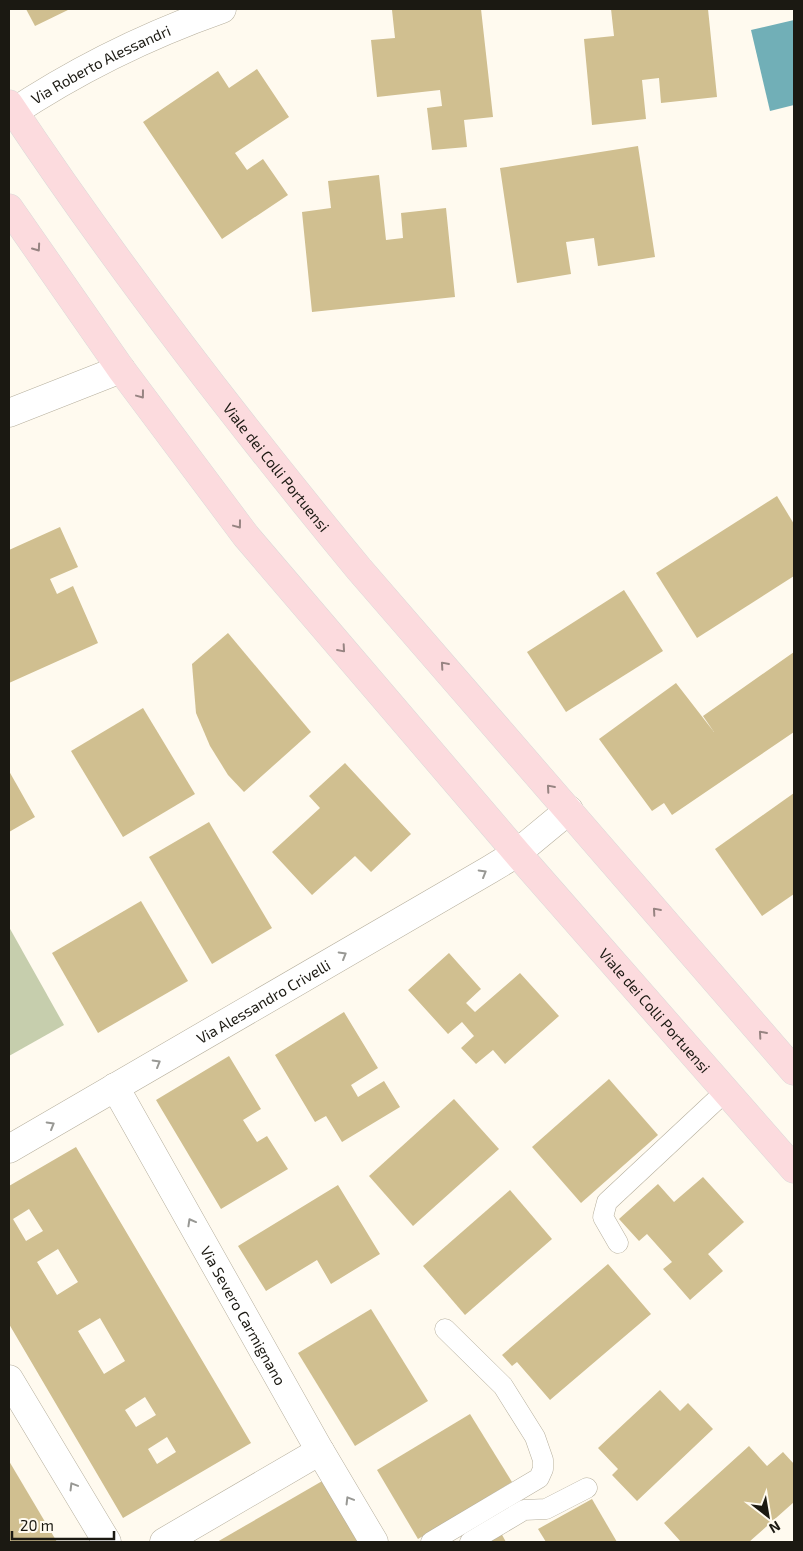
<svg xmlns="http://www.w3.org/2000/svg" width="803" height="1551" viewBox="0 0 803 1551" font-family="'Exo 2',sans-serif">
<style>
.green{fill:#c6cead}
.water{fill:#71afb7}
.building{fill:#d0bf90;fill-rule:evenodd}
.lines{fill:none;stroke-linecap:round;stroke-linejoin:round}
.lane-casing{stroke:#b6af9d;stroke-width:21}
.street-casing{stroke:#b6af9d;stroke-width:29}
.primary-casing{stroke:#dbdad9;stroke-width:29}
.lane{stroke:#fff;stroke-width:20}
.street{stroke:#fff;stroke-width:28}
.primary{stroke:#fcdbde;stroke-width:28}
.oneway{stroke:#978482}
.oneway2{stroke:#989894}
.labels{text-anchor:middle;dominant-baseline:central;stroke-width:4;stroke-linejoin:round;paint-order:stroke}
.street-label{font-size:15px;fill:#1b1912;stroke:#fffaef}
</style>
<rect width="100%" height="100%" fill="#fffaef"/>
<path class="green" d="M9,927l55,98 -55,31z"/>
<path class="water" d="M794,20v85l-24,6 -19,-81z"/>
<g class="building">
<path d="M26,9h44l-35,17z"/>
<path d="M405,9h76l12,108 -29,3 3,27 -35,3 -5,-42 15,-2 -2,-16 -63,7 -6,-57 24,-2 -3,-28z"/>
<path d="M611,9h97l9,88 -56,6 -2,-25 -17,2 4,39 -54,6 -8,-86 30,-3z"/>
<path d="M257,69l32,48 -54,36 12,17 16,-11 25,36 -66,44 -79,-117 75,-51 11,17z"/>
<path d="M638,146l17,111 -57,9 -4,-28 -28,4 5,32 -54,9 -17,-115z"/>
<path d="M379,175l7,65 17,-2 -2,-25 45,-5 9,89 -143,15 -10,-100 29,-4 -3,-27z"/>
<path d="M777,496l17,28v52l-97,62 -41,-65z"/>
<path d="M60,527l18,40 -28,12 7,15 16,-8 25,57 -89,40v-133z"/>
<path d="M624,590l39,61 -97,61 -39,-60z"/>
<path d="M228,633l83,99 -67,60 -16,-17 -18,-29 -14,-33 -4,-49z"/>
<path d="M794,652v80l-122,83 -8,-12 -12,8 -53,-72 77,-56 38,49 -11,-16z"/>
<path d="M143,708l52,86 -72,43 -52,-86z"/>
<path d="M345,763l66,71 -40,38 -16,-16 -43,39 -40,-43 48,-44 -11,-12z"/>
<path d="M9,771l26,46 -26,15z"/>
<path d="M794,793v101l-32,22 -47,-67z"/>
<path d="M209,822l63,106 -60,36 -63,-107z"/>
<path d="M141,901l47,80 -90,52 -46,-80z"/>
<path d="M449,953l32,36 -15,14 9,9 45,-39 39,43 -54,48 -12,-14 -17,14 -15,-16 13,-12 -12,-14 -14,12 -40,-44z"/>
<path d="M344,1012l34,56 -27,17 7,12 26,-16 16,26 -58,35 -16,-26 -11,6 -40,-67z"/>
<path d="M229,1056l32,53 -18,11 14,22 10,-6 21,33 -67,40 -65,-109z"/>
<path d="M609,1079l49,56 -77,68 -49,-56z"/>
<path d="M454,1099l45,50 -86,77 -44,-50z"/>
<path d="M76,1147l175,296 -128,75 -114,-194v-138zM29,1209l14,22 -17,10 -13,-22zM58,1249l20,33 -21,13 -20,-33zM100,1318l25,43 -21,13 -26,-43zM145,1397l11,18 -20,12 -11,-17zM167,1437l9,15 -19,12 -9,-15z"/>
<path d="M703,1177l41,45 -36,32 15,17 -33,29 -27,-31 9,-7 -25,-28 -8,7 -20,-22 39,-35 16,18z"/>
<path d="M338,1185l42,69 -49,30 -14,-24 -51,31 -28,-45z"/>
<path d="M510,1190l42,49 -87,76 -42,-49z"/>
<path d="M608,1264l43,50 -101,86 -33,-38 -5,4 -10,-11z"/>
<path d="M371,1309l57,92 -73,45 -57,-93z"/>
<path d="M660,1390l20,21 8,-8 25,26 -76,72 -25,-26 6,-6 -20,-21z"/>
<path d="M470,1414l42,68 -94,57 -41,-69z"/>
<path d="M749,1446l18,20 16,-14 11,12v38l-45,40h-68l-17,-19z"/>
<path d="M9,1461l48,81h-48z"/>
<path d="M324,1480l36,62h-143z"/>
<path d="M592,1499l25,43h-71l-8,-13z"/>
<path d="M501,1533l5,9h-20z"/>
</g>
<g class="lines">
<defs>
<g id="lane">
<path d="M618,1243l-15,-26 4,-15 120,-112"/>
<path d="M431,1542l108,-64 4,-9v-9l-8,-23 -32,-51 -58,-57"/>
<path d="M470,1542l54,-32 22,-1 41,-21"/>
</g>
<g id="street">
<path id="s1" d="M9,115c66,-44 139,-80 213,-106"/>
<path d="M9,413l112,-44"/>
<path id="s2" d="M115,1087l205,364 54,91"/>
<path id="s3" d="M9,1149l480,-279 28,-17 52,-43"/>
<path d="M9,1379l98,163"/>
<path d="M164,1542l156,-91"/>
</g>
<g id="primary">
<path id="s4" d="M9,104c107,161 227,316 350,465l435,502"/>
<path id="s5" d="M9,208l112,161 125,167 271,317 277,316"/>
</g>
</defs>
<use href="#lane" class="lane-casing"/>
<use href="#street" class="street-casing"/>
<use href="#primary" class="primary-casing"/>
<use href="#lane" class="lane"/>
<use href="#street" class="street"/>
<use href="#primary" class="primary"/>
</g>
<defs><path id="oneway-chevron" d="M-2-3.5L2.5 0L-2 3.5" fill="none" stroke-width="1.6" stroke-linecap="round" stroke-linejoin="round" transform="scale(1.25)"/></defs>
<g class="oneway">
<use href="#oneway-chevron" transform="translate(37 248) rotate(55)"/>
<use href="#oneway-chevron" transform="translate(141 395) rotate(53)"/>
<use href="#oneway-chevron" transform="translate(238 525) rotate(53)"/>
<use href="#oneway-chevron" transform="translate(342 649) rotate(49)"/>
<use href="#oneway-chevron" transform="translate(444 665) rotate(-131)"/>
<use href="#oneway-chevron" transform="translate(550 788) rotate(-131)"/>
<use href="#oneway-chevron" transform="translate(656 911) rotate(-131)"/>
<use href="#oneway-chevron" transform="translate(762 1034) rotate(-131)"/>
</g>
<g class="oneway2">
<use href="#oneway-chevron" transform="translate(483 873) rotate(-30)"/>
<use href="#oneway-chevron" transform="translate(343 955) rotate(-30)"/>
<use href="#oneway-chevron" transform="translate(157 1063) rotate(-30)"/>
<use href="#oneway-chevron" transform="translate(51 1125) rotate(-30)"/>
<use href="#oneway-chevron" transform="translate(191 1222) rotate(-119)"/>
<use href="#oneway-chevron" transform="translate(73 1486) rotate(-121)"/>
<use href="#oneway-chevron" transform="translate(349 1500) rotate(-121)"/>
</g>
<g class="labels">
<g class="street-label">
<text stroke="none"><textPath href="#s1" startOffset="105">Via Roberto Alessandri</textPath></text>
<text stroke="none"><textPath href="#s4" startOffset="451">Viale dei Colli Portuensi</textPath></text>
<text stroke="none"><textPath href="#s3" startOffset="294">Via Alessandro Crivelli</textPath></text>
<text stroke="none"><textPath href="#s5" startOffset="1031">Viale dei Colli Portuensi</textPath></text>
<text stroke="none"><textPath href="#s2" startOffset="262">Via Severo Carmignano</textPath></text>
</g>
</g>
<rect width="803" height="1551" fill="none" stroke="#1b1912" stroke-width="20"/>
<g transform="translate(768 1516) rotate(149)" stroke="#fffaef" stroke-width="4" paint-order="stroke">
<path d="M0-4L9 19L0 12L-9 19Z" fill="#1b1912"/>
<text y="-8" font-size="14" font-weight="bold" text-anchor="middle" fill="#1b1912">N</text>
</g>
<path d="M12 1531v8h102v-8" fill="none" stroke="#1b1912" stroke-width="2.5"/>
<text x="20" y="1531" font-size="15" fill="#1b1912" stroke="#fffaef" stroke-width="4" paint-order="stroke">20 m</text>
</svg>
